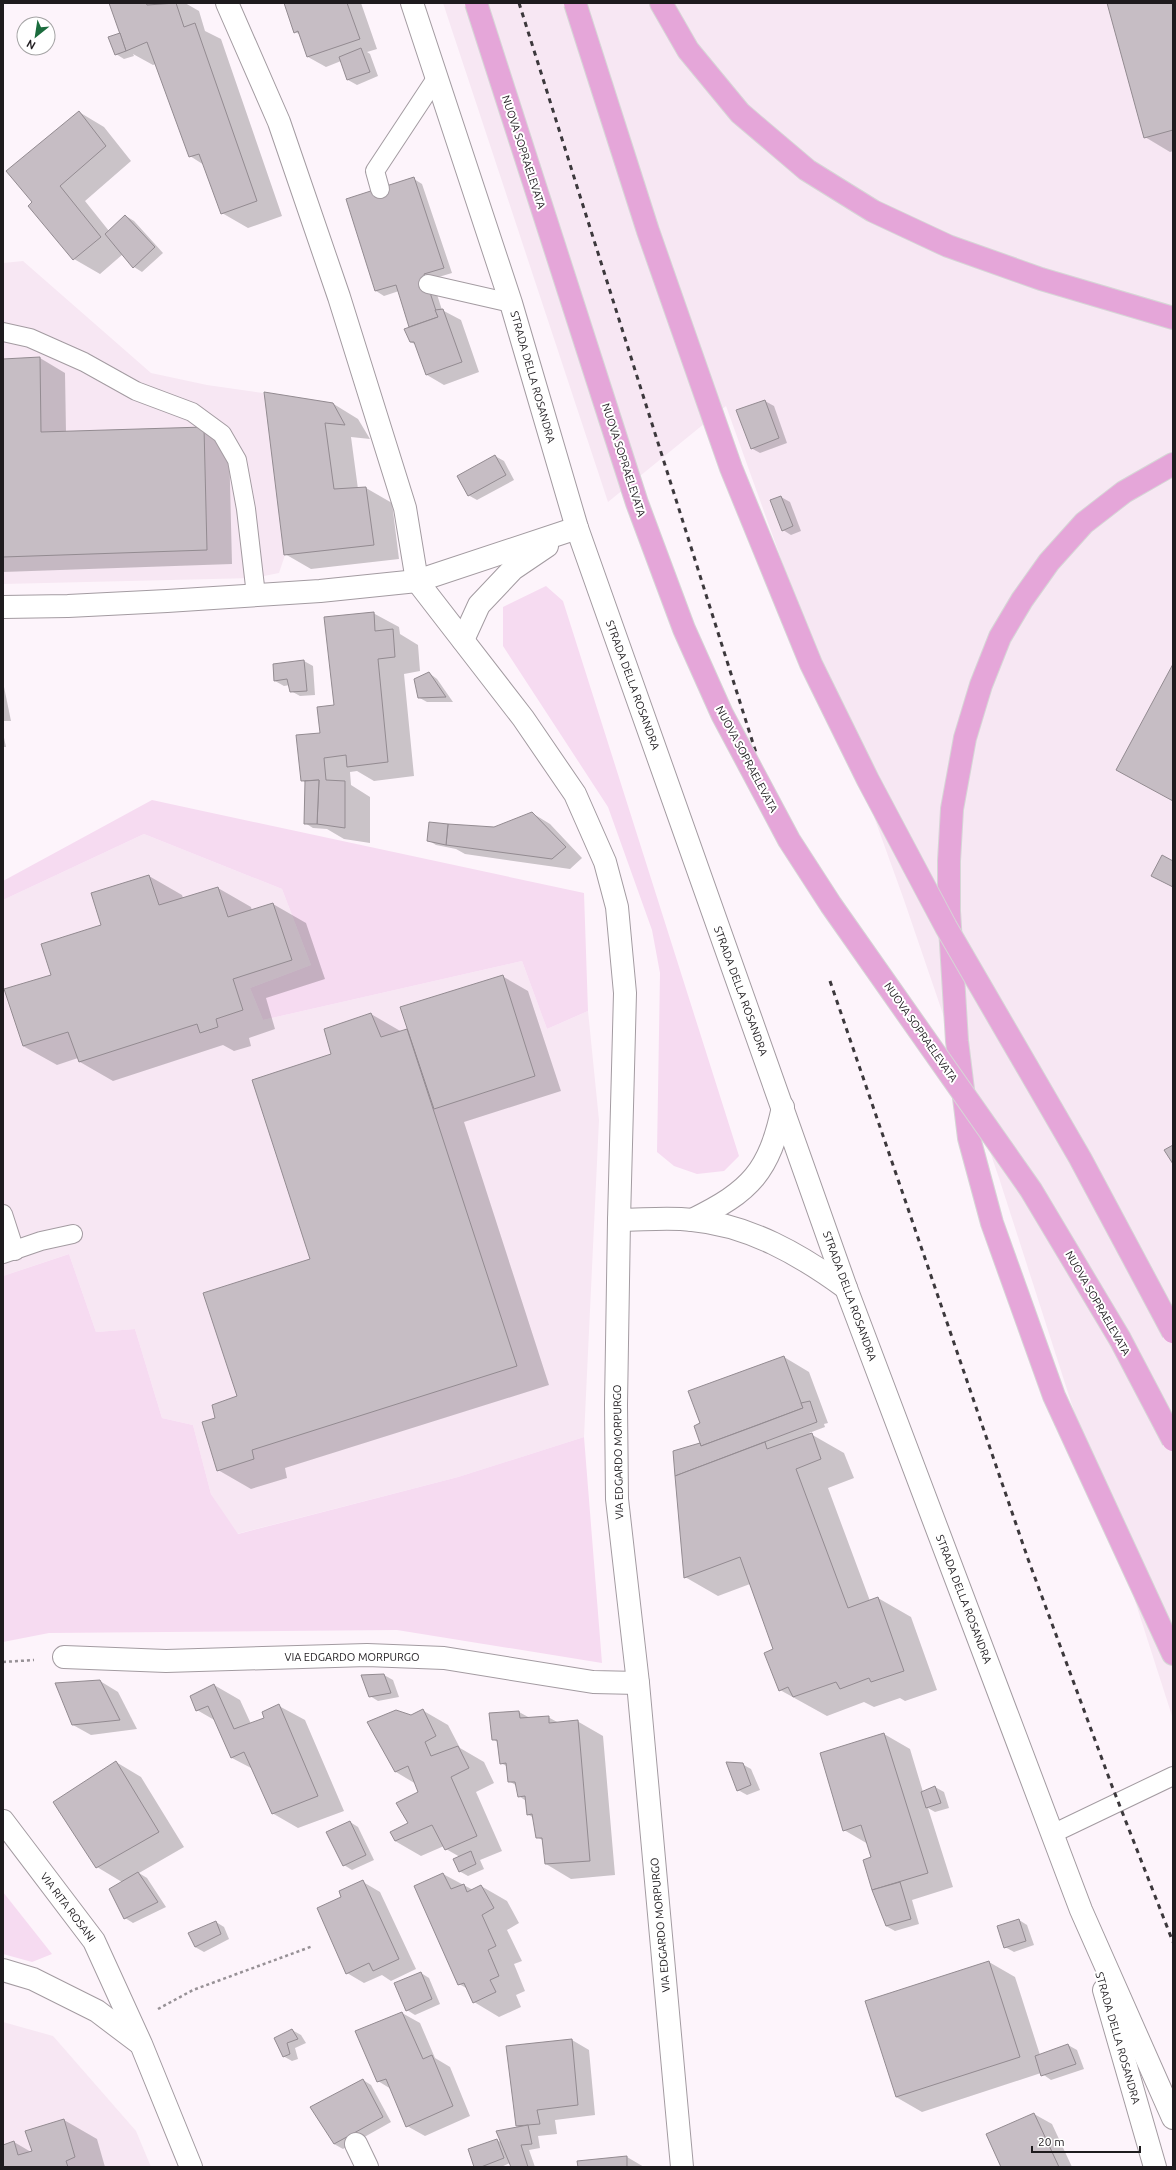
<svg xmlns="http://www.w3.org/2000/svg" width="1176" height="2170" viewBox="0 0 1176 2170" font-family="Ubuntu,sans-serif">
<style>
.built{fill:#f7e7f3}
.green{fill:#f6dbf1}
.shadow{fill:#0003}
.building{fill:#c6bdc4;stroke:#938b91}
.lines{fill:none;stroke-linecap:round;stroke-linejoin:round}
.lane-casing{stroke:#a39ba1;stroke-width:20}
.street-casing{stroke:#a39ba1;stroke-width:24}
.secondary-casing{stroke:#a39ba1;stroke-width:24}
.highway-casing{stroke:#d6d6d6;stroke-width:24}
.path{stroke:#979196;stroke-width:2.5;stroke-dasharray:3 3;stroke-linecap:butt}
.lane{stroke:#fff;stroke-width:18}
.street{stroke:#fff;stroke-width:22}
.secondary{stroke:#fff;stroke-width:22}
.highway{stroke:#e5a6d9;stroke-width:22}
.rail{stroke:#3c383c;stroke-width:3;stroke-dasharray:5 5;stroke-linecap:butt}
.highway-bridge-casing{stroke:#d6d6d6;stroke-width:24;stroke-linecap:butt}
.highway-bridge{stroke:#e5a6d9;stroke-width:22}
.labels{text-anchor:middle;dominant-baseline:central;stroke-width:4;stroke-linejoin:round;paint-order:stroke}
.street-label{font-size:11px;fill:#1e1b1e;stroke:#fff}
</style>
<rect width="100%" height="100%" fill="#fdf4fb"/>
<g class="built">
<path d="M443,3h730v1716l-174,-541 -95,-278 -178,-494 -118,96z"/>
<path d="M23,261l128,112 56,12 126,18 12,22 -20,-2 9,66 32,-2 8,58 -89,10 -6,18 -25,5 -251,6v-321z"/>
<path d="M144,834l138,55 29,76 -61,23 13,32 259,-59 25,68 41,-18 11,109 -15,317 -126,40 -221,57 -26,-40 -18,-69 -31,-7 -27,-89 -39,3 -27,-78 -66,22v-376z"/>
<path d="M3,2022l50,14 83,95 15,36h-148z"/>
</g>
<g class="green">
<path d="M546,586l17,15 176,555 -15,15 -27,3 -23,-8 -17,-14 3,-179 -8,-43 -44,-123 -105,-161v-39z"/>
<path d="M152,800l432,93 4,118 -41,18 -25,-68 -259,59 -13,-32 61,-23 -29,-76 -138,-55 -141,66v-19z"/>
<path d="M69,1254l27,78 39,-3 27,89 31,7 18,69 27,40 220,-57 126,-40 18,226 -205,-33 -348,3 -46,9v-366z"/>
<path d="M3,1892l49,62 -20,8 -29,-8z"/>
</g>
<g class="shadow">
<path d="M110,3h75l14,8 6,20 16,8 61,177 -34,12 -26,-15 -18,-48 -14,-9 -34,-92 -3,1 -20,-11 1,2 -10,3 -8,-5 5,-21z"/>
<path d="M285,3h76l16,46 -10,3 3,2 8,22 -21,9 -9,-5 -7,-19 -15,6 -18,-10 -7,-22 -6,-3z"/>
<path d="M1108,3h65v148l-3,1 -25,-15z"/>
<path d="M79,112l25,15 27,34 -46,40 24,30 17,-15 8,5 29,32 -21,19 -8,-5 -11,-13 -23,20 -26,-15 -40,-57z"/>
<path d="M414,179l8,5 30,89 -20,6 10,31 19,10 18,52 -35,13 -17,-10 -10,-30 -7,-3 2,-15 -13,-36 -15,5 -8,-5z"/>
<path d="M40,358l25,15 1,59 137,-4 26,15 3,121 -229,8v-212z"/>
<path d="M265,393l67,10 26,16 12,20 -19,-2 7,52 8,-1 26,15 7,56 -88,10 -26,-15z"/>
<path d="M765,401l9,5 13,37 -27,10 -9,-5z"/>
<path d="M495,456l9,5 10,19 -37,20 -9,-5z"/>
<path d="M781,497l9,5 11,29 -10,4 -8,-5z"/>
<path d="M373,613l26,14 1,7 18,11 2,26 -16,3 10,102 -40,5 -17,-10 -7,1 1,13 19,12v46l-26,-4 -17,-10 -14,-1 -8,-5 1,-40 -4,-3 19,-47 14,-27z"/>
<path d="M304,661l9,5 2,29 -15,1 -9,-5 -1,-6 -6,1 -9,-5 -1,-16z"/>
<path d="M429,673l8,6 16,23h-26l-9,-5z"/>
<path d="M3,682l8,39h-8z"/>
<path d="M3,733l3,14h-3z"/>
<path d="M532,813l18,11 32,34 -12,11 -105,-15 -9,-5 -20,-4 -8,-5 66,-12z"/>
<path d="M149,876l33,19 1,3 35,-10 33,19 1,4 21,-7 33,19 19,56 -59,19 9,31 -26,9 2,8 -17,5 -11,-6 -110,36 -33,-19 -2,-4 -21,7 -34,-19 29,-70z"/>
<path d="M502,976l26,15 33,100 -97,31 85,263 -264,83 2,10 -36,11 -33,-19 -1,-52 21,-21 73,-137 21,-206 39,-40 31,18h7z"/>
<path d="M784,1357l25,15 19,51 -4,1 1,3 -16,6 35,20 10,25 -26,10 42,113 8,-3 33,19 26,73 -32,11 -5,-3 -26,9 -10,-5 -37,14 -47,-26 -6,-41 -24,-65 -32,12 -33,-19 -9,-102 24,-31 2,2 -7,-20z"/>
<path d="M384,1675l9,5 6,17 -21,4 -8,-5z"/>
<path d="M100,1681l18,11 19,37 -46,6 -18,-10z"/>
<path d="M214,1685l26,15 11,24 14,-5 14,-13 26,14 39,91 -46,17 -26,-15 -19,-44 -21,-11 -16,-37 -19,-11z"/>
<path d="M422,1710l26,15 12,23 24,14 10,21 -18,9 26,59 -22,9 4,9 -16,7 -9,-5 1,-14 -14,-8 -2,-3 -23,10 -26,-15 14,-17 11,-32 -4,-8 -20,-12 -28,-50 43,-6z"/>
<path d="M519,1712l11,6 18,-1 11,6 18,-2 26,15 12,139 -44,4 -25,-15 -2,-23 -7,-4 -3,-19 -7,-4 -1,-13 -7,-5 -2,-10 -8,-5 -1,-14 -7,-4 -2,-20 -6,-4z"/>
<path d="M884,1734l26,15 13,43 12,-5 9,5 5,16 -14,4 -7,-4 25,79 -41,13 7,24 -24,7 -9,-5 -22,-65 8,-4 -4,-13 -24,-14z"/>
<path d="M116,1762l25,15 43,70 -45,26 8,5 19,29 -33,16 -8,-5 -3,-36 -25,-15z"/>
<path d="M742,1764l9,5 9,21 -13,5 -9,-5z"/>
<path d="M350,1822l8,5 16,33 -22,10 -8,-5z"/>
<path d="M443,1874l30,16 8,-4 26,15 12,22 -12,7 15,31 -8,3 11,27 -9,4 5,12 -22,10 -25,-15 -6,-13 -9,-5z"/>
<path d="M363,1882l17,10 36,77 -25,12 -9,-6 -18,8 -17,-10z"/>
<path d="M1019,1920l8,5 7,20 -20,7 -9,-5z"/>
<path d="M216,1922l8,5 5,12 -25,13 -9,-5z"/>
<path d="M989,1962l26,15 25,78 28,-10 9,5 7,19 -33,11 -10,-7 -119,39 -26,-15z"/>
<path d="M421,1973l8,5 11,26 -25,11 -8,-5z"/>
<path d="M402,2013l18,10 15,35 15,9 20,49 -45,20 -18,-10 -16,-37 -13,-8z"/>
<path d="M292,2030l9,5 5,8 -11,5 3,11 -6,2 -9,-5 -8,-18z"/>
<path d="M572,2040l17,10 6,65 -40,5 2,14 -19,2 2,12 -11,2 6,17h-23l-2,-4 -9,4h-26l22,-27 5,3 18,-15 -3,-2z"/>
<path d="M363,2080l8,5 20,37 -48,27 -9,-5z"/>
<path d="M1034,2114l18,10 20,43h-70z"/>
<path d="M64,2120l33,19 8,28h-102v-21l11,-4 17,10 2,-1z"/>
<path d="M627,2157l17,10h-65z"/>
</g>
<g class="building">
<path d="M109,3h37l1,2 29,-2 8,24 11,-4 62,178 -36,13 -22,-60 -10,3 -42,-115 -21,9z"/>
<path d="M284,3h63l13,36 -53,18 -9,-26 -4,2z"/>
<path d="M1107,3h66v127l-29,8z"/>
<path d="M120,33l6,18 -11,4 -7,-18z"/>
<path d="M361,48l9,24 -23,8 -8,-23z"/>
<path d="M79,111l27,35 -46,40 41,51 -28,23 -45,-54 4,-4 -26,-31z"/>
<path d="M414,177l30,91 -20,6 14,43 -29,10 -13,-42 -21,6 -29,-92z"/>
<path d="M125,215l30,32 -22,21 -28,-34z"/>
<path d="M443,309l19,53 -36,13 -12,-33h-4l-6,-13 34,-12 -3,-7z"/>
<path d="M40,357l1,75 163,-5 3,123 -204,7v-198z"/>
<path d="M264,392l69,11 12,22 -20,-2 9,66 32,-2 8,58 -90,10z"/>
<path d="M765,400l14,38 -28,11 -15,-39z"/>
<path d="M495,455l11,20 -38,21 -11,-20z"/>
<path d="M781,496l12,30 -11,5 -12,-31z"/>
<path d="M374,612l1,19 18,-2 2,28 -17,2 10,103 -41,5 -1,-12 -22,3 2,22 19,1v47l-28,-4 2,-44 -18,1 -5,-46 24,-2 -3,-26 17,-2 -10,-88z"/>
<path d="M304,660l3,31 -17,1 -3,-13 -13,2 -1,-17z"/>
<path d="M1173,664v137l-57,-31z"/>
<path d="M429,672l17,25 -28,1 -4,-19z"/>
<path d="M319,780l-2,44h-13l1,-43z"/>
<path d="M532,812l34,35 -14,12 -106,-14 2,-21 46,3z"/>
<path d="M429,822l19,2 -2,21 -19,-4z"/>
<path d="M1162,855l11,6v26l-22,-11z"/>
<path d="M149,875l10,30 59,-18 10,30 45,-14 19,57 -59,19 10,31 -27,9 2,8 -18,6 -3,-9 -118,38 -11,-30 -45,14 -19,-57 47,-14 -10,-31 60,-19 -10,-32z"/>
<path d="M503,975l32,101 -101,33 -34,-102z"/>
<path d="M371,1013l10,24 26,-8 110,337 -265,84 2,9 -37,12 -15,-49 13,-4 -3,-13 25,-9 -34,-103 107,-34 -58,-179 79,-26 -7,-25z"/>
<path d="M1173,1145v19l-9,-14z"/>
<path d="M784,1356l19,52 -102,38 -7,-20 6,-3 -12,-32z"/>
<path d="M810,1401l7,21 -142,54 -2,-25 27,-8 1,3 57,-21 45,-17 -2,-5z"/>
<path d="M812,1433l9,26 -25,10 52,139 30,-11 26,74 -33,11 -2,-4 -29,11 -4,-7 -43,15 -5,-10 -9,4 -15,-38 9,-4 -33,-92 -56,21 -9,-102 90,-34 2,7z"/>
<path d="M384,1674l7,19 -22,4 -8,-22z"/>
<path d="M100,1680l20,40 -48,5 -17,-42z"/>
<path d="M214,1684l20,45 30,-11 -2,-6 17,-8 39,92 -46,18 -28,-62 -13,6 -23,-52 -12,5 -6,-15z"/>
<path d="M423,1709l13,27 -11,6 6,14 27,-10 11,22 -18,9 26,59 -32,14 -13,-25 -37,16 -5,-9 18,-9 -12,-20 22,-11 -10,-26 -13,6 -28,-50 29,-12 15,5z"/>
<path d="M519,1711l1,7 29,-2v7l29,-3 12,141 -45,3 -3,-26h-6l-4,-24 -5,1 -2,-19 -7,1 -3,-15h-7l-2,-19 -6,1 -3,-24h-5l-3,-27z"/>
<path d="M884,1733l44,140 -56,17 -9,-30 8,-3 -10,-32 -18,6 -23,-78z"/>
<path d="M116,1761l43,71 -63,36 -43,-66z"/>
<path d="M726,1762l17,1 8,22 -14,6z"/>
<path d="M935,1786l6,17 -15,5 -5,-16z"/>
<path d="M350,1821l16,34 -23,11 -17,-34z"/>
<path d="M471,1851l5,13 -17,8 -6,-13z"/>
<path d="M138,1872l20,30 -34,17 -15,-30z"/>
<path d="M443,1873l8,16 13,-5 3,8 14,-7 13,23 -12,7 14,31 -8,4 11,26 -9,4 6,12 -23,11 -9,-20 -6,2 -44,-99z"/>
<path d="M363,1880l36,79 -26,12 -4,-8 -23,11 -29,-66 24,-11 -2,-6z"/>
<path d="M900,1882l11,37 -25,7 -14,-36z"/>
<path d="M1019,1919l7,22 -22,7 -7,-22z"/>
<path d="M216,1921l5,13 -26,13 -7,-14z"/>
<path d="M989,1961l31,96 -124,40 -31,-96z"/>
<path d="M421,1972l11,27 -26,12 -12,-28z"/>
<path d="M402,2012l21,47 9,-4 21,51 -47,21 -20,-48 -9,3 -22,-51z"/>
<path d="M292,2029l6,10 -11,4 3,11 -7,3 -9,-19z"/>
<path d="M572,2039l6,66 -41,5 3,14 -24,2 -10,-80z"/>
<path d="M1068,2044l8,20 -35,12 -6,-20z"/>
<path d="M363,2079l20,38 -49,27 -24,-37z"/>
<path d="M1034,2113l25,54h-58l-15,-33z"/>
<path d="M64,2119l11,38 -9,4 2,6h-65v-22l11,-4 4,14 14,-4 -7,-20z"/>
<path d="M528,2125l4,19 -11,1 7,22h-17l-15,-36z"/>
<path d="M497,2139l7,19 -23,9h-7l-6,-18z"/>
<path d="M627,2156v11h-49l-1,-6z"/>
</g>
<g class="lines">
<defs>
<g id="lane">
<path d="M380,189l-5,-18 62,-94"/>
<path d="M428,284l83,19"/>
<path d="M3,332l27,6 54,24 52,29 56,21 30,22 15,26 9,49 10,86"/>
<path d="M3,1214l12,37"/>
<path d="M3,1254l38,-13 32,-7"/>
<path d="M1052,1834l121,-58"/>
</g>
<g id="street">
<path d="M227,3l52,119 60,175 66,211 12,73"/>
<path d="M619,1220l-3,185 1,94 21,184 44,484"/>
<path d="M64,1657l102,4 201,-6 77,3 149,24 45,1"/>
<path d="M3,1821l91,120 47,103 50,123"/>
<path d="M3,1970l30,9 64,32 41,31"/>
<path d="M356,2144l11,23"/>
</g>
<g id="secondary">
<path d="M412,3l99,300 66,225 269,760 235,622 92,208"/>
<path d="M417,581l106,137 52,76 30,68 12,45 8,86 -6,227c24,0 49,-3 73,0 57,5 109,35 154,68"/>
<path d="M3,607l65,-1 99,-5 153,-10 97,-10 160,-53"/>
<path d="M463,640l16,-35 34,-36 34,-23"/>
<path d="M692,1220c59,-29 77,-48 91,-113"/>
<path d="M1104,1990l51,177"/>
</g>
<g id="highway">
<path d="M661,3l27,47 52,63 67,57 66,41 75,35 93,33 132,39"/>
<path d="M1173,464l-49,28 -40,31 -35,39 -27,38 -22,37 -19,48 -16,53 -13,71 -3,52v50l8,130 12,97 23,85 62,173 119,258"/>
</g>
</defs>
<use href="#lane" class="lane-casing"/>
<use href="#street" class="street-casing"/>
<use href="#secondary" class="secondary-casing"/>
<use href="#highway" class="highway-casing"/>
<g class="path">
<path d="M3,1662l31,-2"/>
<path d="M158,2009l35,-19 120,-44"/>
</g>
<use href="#lane" class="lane"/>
<use href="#street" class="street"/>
<use href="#secondary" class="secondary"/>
<use href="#highway" class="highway"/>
<g class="rail">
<path d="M519,3l238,753"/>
<path d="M830,981l198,578 84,227 61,156"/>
</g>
<defs>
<g id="highway-bridge">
<path d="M476,3l161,500 47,126 38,85 67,126 42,65 200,285 89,149 53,101"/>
<path d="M575,3l73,228 83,237 80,196 57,116 78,147 134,231 93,174"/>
</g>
</defs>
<use href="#highway-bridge" class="highway-bridge-casing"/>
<use href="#highway-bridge" class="highway-bridge"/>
</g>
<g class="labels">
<g class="street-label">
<text transform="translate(524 152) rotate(72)">NUOVA SOPRAELEVATA</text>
<text transform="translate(533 377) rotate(74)">STRADA DELLA ROSANDRA</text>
<text transform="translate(624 460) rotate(72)">NUOVA SOPRAELEVATA</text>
<text transform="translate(633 685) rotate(70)">STRADA DELLA ROSANDRA</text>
<text transform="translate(747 759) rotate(62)">NUOVA SOPRAELEVATA</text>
<text transform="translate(741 991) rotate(70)">STRADA DELLA ROSANDRA</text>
<text transform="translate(921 1032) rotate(55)">NUOVA SOPRAELEVATA</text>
<text transform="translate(850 1296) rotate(70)">STRADA DELLA ROSANDRA</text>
<text transform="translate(1098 1303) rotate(60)">NUOVA SOPRAELEVATA</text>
<text transform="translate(618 1452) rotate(-91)">VIA EDGARDO MORPURGO</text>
<text transform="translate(964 1599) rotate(69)">STRADA DELLA ROSANDRA</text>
<text x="352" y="1657">VIA EDGARDO MORPURGO</text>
<text transform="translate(68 1907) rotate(53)">VIA RITA ROSANI</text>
<text transform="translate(660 1925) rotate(-95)">VIA EDGARDO MORPURGO</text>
<text transform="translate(1118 2038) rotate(74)">STRADA DELLA ROSANDRA</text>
</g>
</g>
<rect width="1176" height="2170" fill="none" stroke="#1e1b1e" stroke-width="8"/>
<g transform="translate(36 36) rotate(210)"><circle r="19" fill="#ffffff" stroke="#a5a4a5"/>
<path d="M0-3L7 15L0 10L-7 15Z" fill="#1b6c3d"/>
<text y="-6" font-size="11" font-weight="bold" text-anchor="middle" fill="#1e1b1e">N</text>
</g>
<path d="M1032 2146v6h108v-6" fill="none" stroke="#1e1b1e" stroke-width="2"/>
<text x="1038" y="2146" font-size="12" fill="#1e1b1e" stroke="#ffffff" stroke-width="3" paint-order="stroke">20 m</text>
</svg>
